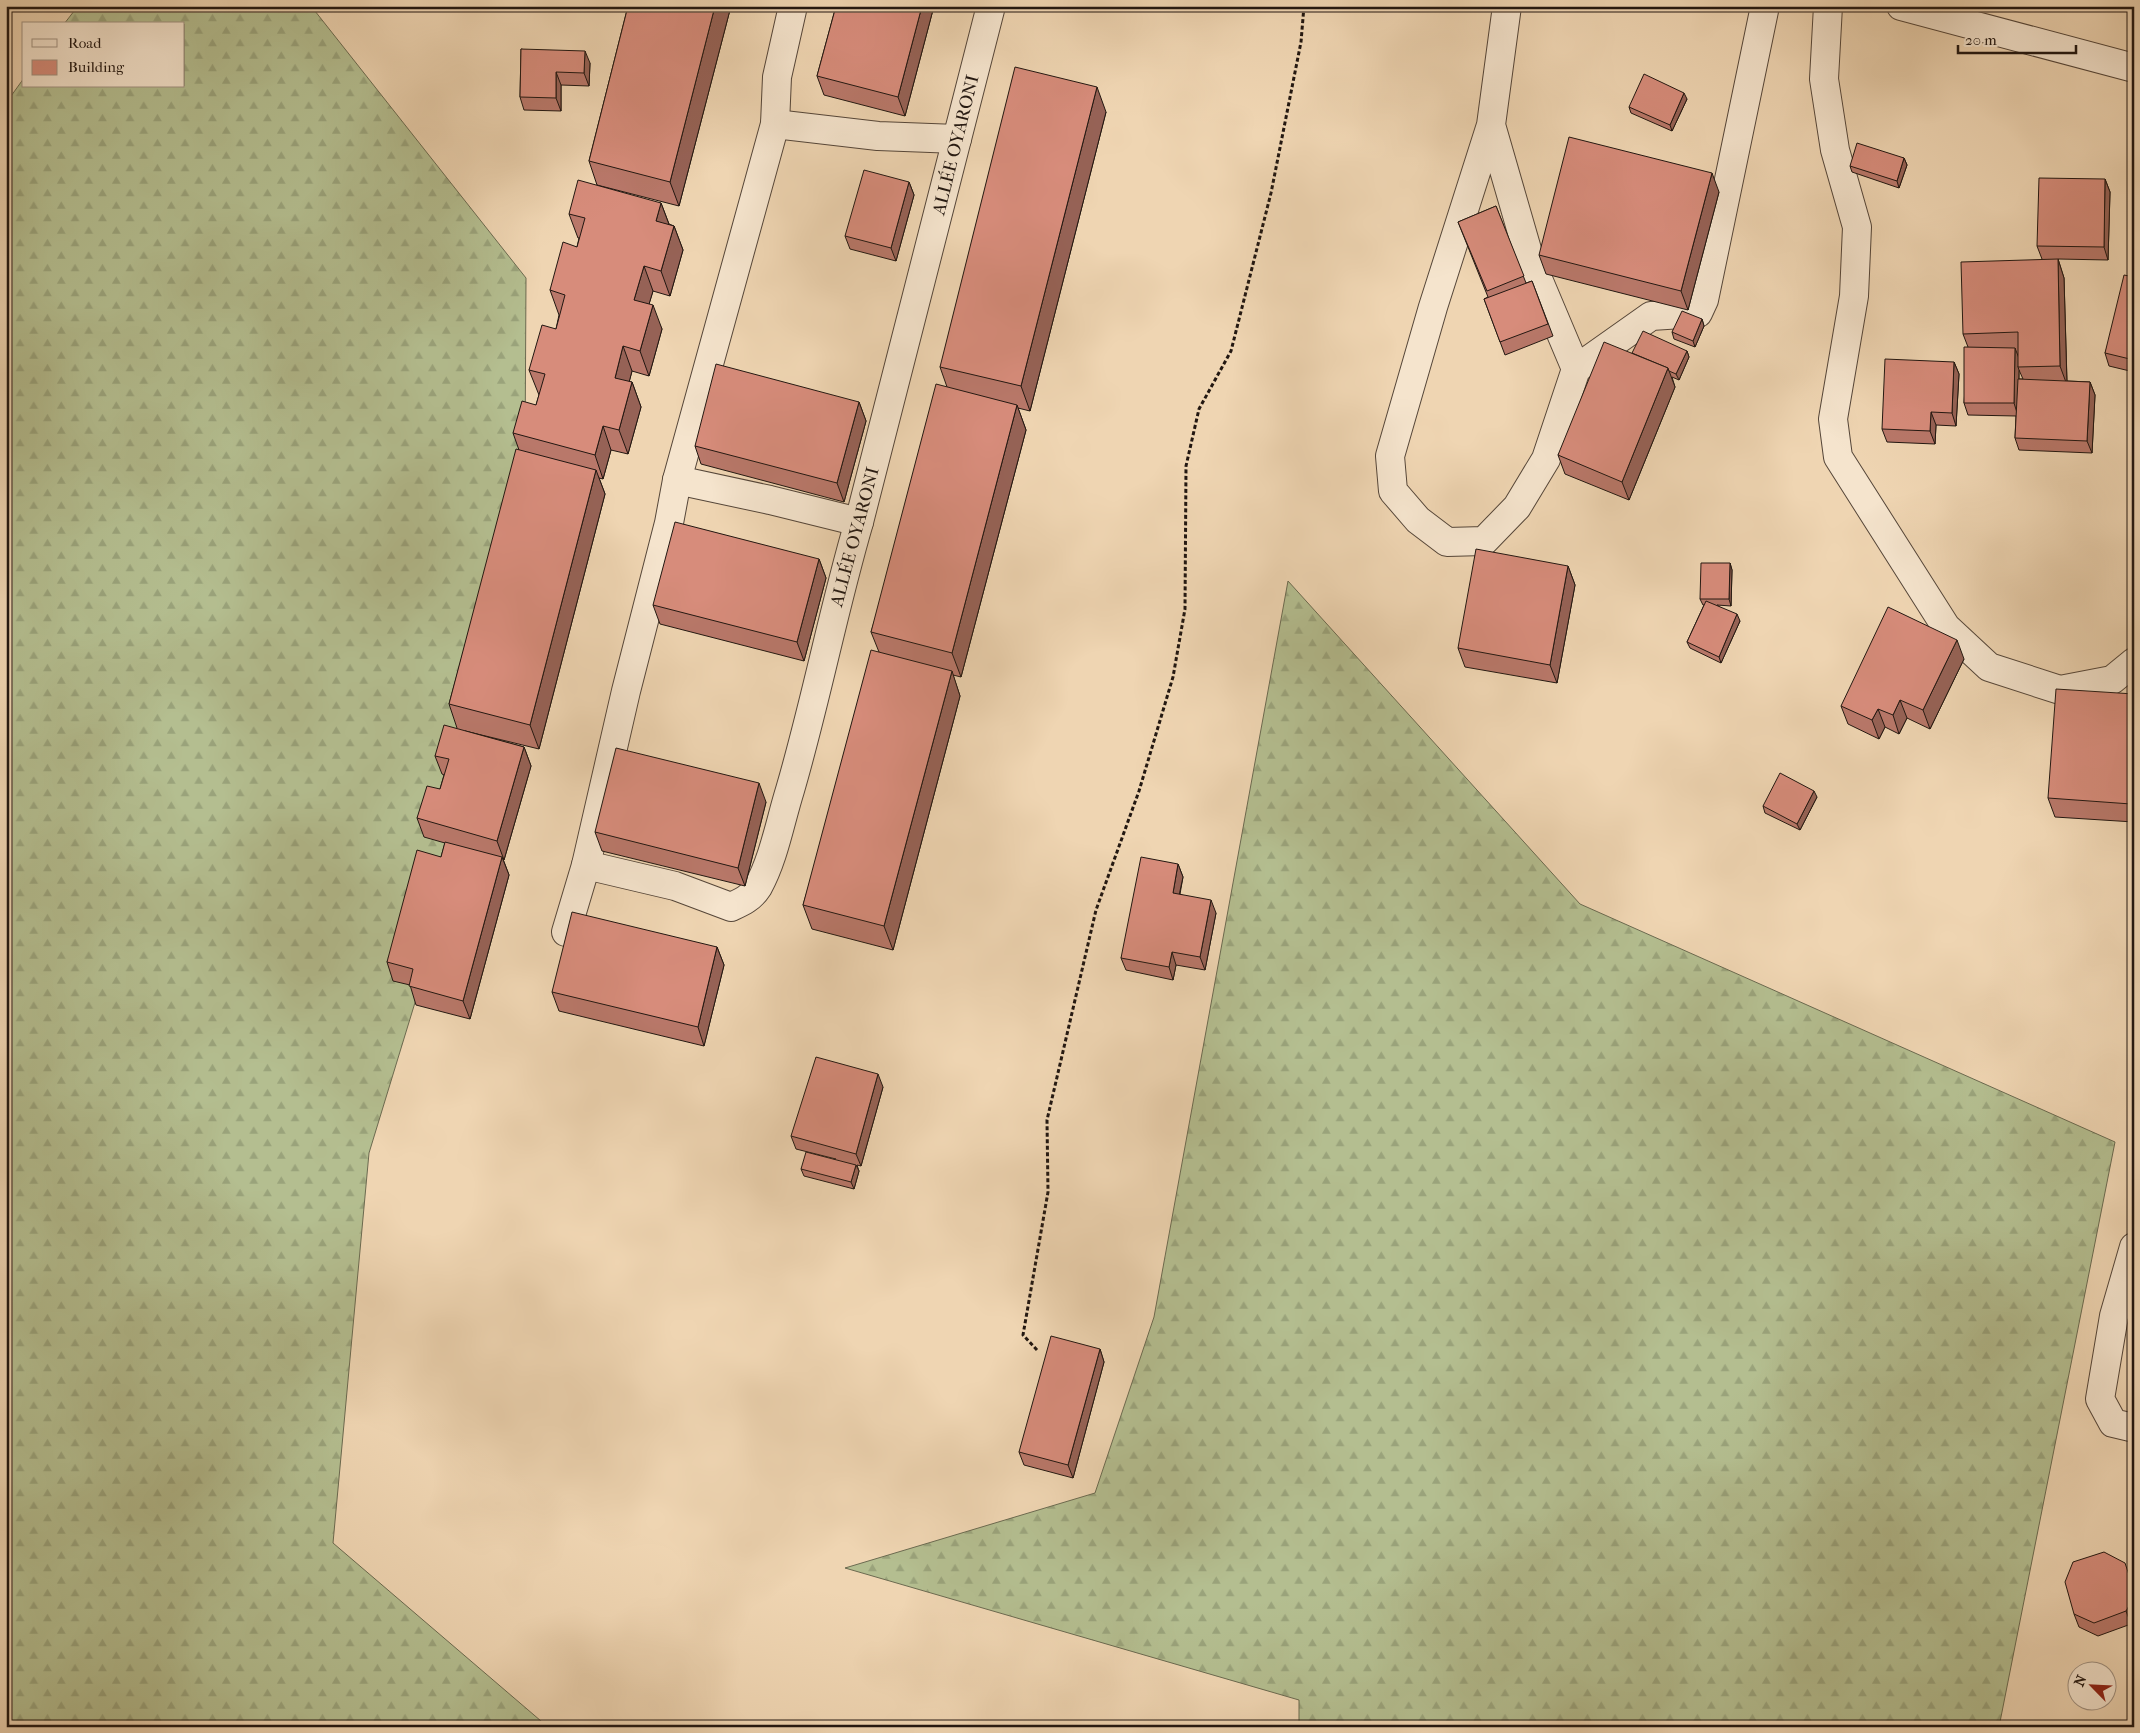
<svg xmlns="http://www.w3.org/2000/svg" width="2140" height="1733" viewBox="0 0 2140 1733" font-family="'IM FELL French Canon',serif">
<style>
.forest{fill:url(#forest-firs);stroke:#6b6a50}
.lines{fill:none;stroke-linecap:round;stroke-linejoin:round}
.minor-casing{stroke:#554639;stroke-width:30}
.path{stroke:#221711;stroke-width:3;stroke-dasharray:4 2.5;stroke-linecap:butt}
.minor{stroke:#f5e4cd;stroke-width:28}
.wall{fill:#b9786a;stroke:#221711;fill-rule:evenodd}
.shaded-wall{fill:#966256;stroke:#221711}
.building{fill:#d78c7b;stroke:#221711}
.labels{text-anchor:middle;dominant-baseline:central;stroke-width:4;stroke-linejoin:round;paint-order:stroke}
.street-label{font-size:18px;fill:#221711;stroke:#f5e4cd}
</style>
<defs>
<pattern id="forest-firs" width="22" height="20" patternUnits="userSpaceOnUse" patternTransform="scale(1.25)"><rect width="22" height="20" fill="#b4be90"/><path d="M5 1l3.5 6h-7zM16 11l3.5 6h-7z" fill="#9aa37b"/></pattern>
</defs>
<rect width="100%" height="100%" fill="#efd5b2"/>
<filter id="stains"><feTurbulence type="fractalNoise" baseFrequency=".004" numOctaves="4"/><feColorMatrix values="0 0 0 0 .2 0 0 0 0 .09 0 0 0 0 .02 0 0 0 .5 -.17"/></filter>
<radialGradient id="worn" r=".72"><stop offset=".6" stop-color="#630" stop-opacity="0"/><stop offset="1" stop-color="#630" stop-opacity=".3"/></radialGradient>
<g class="forest">
<path d="M78,6h233l215,272 -2,368 -155,507 -36,390 215,184h-542v-1624l18,-25v8h160v-62h-120z"/>
<path d="M1288,581l292,323 535,238 -116,585h-700v-27l-454,-132 250,-75 59,-176z"/>
</g>
<g class="lines">
<defs>
<g id="minor">
<path d="M1828,6l-4,73 11,71 22,77 -3,69 -21,123 5,38 108,170 43,40 71,23 52,-10 22,-18"/>
<path d="M1901,6l233,62"/>
<path d="M775,124l103,12 79,3"/>
<path d="M1491,125l39,135 46,109 -30,90 -29,48 -33,34 -37,1 -29,-22 -25,-29 -3,-35 43,-149 58,-182 16,-119"/>
<path d="M1576,369l75,-53 47,-3 6,-13 61,-294"/>
<path d="M677,480l93,20 89,22"/>
<path d="M586,865l89,21 56,21c11,-5 20,-9 27,-20 16,-29 22,-65 32,-97 26,-89 43,-179 69,-268l132,-516"/>
<path d="M566,932l20,-67 40,-174 43,-168 8,-43 98,-356 2,-47 16,-71"/>
<path d="M2134,1247l-20,69 -14,83 13,24 21,5"/>
</g>
</defs>
<use href="#minor" class="minor-casing"/>
<path class="path" d="M1037,1350l-14,-15 25,-143 -1,-72 49,-210 43,-119 34,-114 12,-68 1,-143 13,-57 32,-58 40,-158 30,-151 3,-36"/>
<use href="#minor" class="minor"/>
</g>
<g class="wall">
<path d="M628,6h103l-52,200 -82,-21 -8,-24z"/>
<path d="M836,6h98l-29,110 -81,-21 -7,-19z"/>
<path d="M521,49l69,14 -1,23 -28,-1v26l-37,-1 -4,-13z"/>
<path d="M1687,99l-15,32 -41,-18 -2,-6z"/>
<path d="M1106,112l-76,299 -12,-3 8,22 -65,247 -8,-2 7,21 -67,254 -81,-21 -9,-24 76,-253 -8,-20 76,-245 -7,-20z"/>
<path d="M1904,158l3,7 -8,23 -47,-16 -2,-6z"/>
<path d="M2105,179l5,13 -2,68 -50,-1 6,19 3,103 23,1 5,13 -3,58 -73,-3 -4,-12 1,-22 -48,-1 -4,-12 4,-56 -5,-13 79,-75 -5,-13zM2019,370l4,9h-4z"/>
<path d="M909,182l5,13 -18,66 -46,-12 -5,-13z"/>
<path d="M1719,192l-31,118 -142,-36 -7,-19z"/>
<path d="M661,203l8,21 5,2 9,24 -13,46 -17,-5 -4,13 13,25 -13,47 -17,-5 -3,11h3l9,25 -13,47 -17,-4 -8,29 -4,-1 6,16 -66,255 -74,-18 59,16 7,19 -27,94 -1,-1 6,16 -39,144 -54,-14 -6,-20 -17,-4 -6,-19 54,-105 4,-14 -21,-6 -7,-19 23,-29 4,-14 -2,-1 -7,-18 22,-28 -8,-24 70,-254 -6,-17 23,-28 3,-10 -10,-25 27,-41 3,-14 -9,-25 27,-43 2,-9h-1l-9,-24z"/>
<path d="M1496,206l30,77 6,-2 21,55 -48,19 -21,-56 4,-2 -30,-75z"/>
<path d="M2134,277v95l-25,-6 -4,-13z"/>
<path d="M1702,319l2,7 -9,21 -21,-8 -2,-7z"/>
<path d="M1687,351l2,6 -10,23 -7,-3 3,10 -46,113 -64,-26 -7,-19 74,-102z"/>
<path d="M1954,362l5,12 -3,52 -20,-1 -1,19 -48,-2 -5,-13z"/>
<path d="M859,402l7,19 -22,81 -143,-38 -6,-18z"/>
<path d="M819,559l7,19 -22,83 -144,-37 -7,-19z"/>
<path d="M1730,563l2,7 -1,36 -14,-1 23,16 -19,42 -31,-15 -3,-6 17,-37h-1l-3,-6z"/>
<path d="M1568,566l7,19 -18,98 -92,-16 -7,-19z"/>
<path d="M1964,659l-34,70 -23,-11 -8,16 -14,-7 -6,12 -31,-15 -7,-18z"/>
<path d="M2134,694v128l-79,-5 -7,-19z"/>
<path d="M1817,797l-17,33 -35,-17 -2,-7z"/>
<path d="M766,802l-21,84 -143,-35 -7,-19z"/>
<path d="M1178,864l5,13 -3,17 36,19 -11,57 -29,-5 -3,15 -47,-10 -5,-12z"/>
<path d="M717,947l7,18 -20,81 -145,-35 -7,-19z"/>
<path d="M883,1087l-22,79 -4,-1 2,6 -5,18 -50,-13 -3,-7 35,-10 -40,-10 -5,-13z"/>
<path d="M1100,1349l4,13 -31,116 -49,-13 -5,-13z"/>
<path d="M2130,1575l4,13v30l-3,6 -33,12 -19,-9 -5,-13z"/>
</g>
<g class="shaded-wall">
<path d="M715,6h16l-52,200 -9,-24z"/>
<path d="M922,6h12l-29,110 -7,-19z"/>
<path d="M585,51l5,12 -1,23 -5,-13z"/>
<path d="M556,72l5,13v26l-5,-13z"/>
<path d="M1097,87l9,25 -76,299 -9,-25z"/>
<path d="M1684,93l3,6 -15,32 -2,-6z"/>
<path d="M1904,158l3,7 -8,23 -2,-7z"/>
<path d="M1712,173l7,19 -31,118 -7,-19z"/>
<path d="M2105,179l5,13 -2,68 -4,-13z"/>
<path d="M909,182l5,13 -18,66 -5,-13z"/>
<path d="M661,203l9,24 -14,-6z"/>
<path d="M674,226l9,24 -13,46 -9,-25z"/>
<path d="M2058,259l6,19 3,107 -7,-19z"/>
<path d="M644,266l9,25 -10,33 -9,-24z"/>
<path d="M653,305l9,24 -13,47 -9,-25z"/>
<path d="M1702,319l2,7 -9,21 -2,-6z"/>
<path d="M623,346l9,25 -8,31 -9,-24z"/>
<path d="M2015,348l5,13 -2,6 1,3 -1,46 -4,-13z"/>
<path d="M1687,351l2,6 -10,23 -3,-6z"/>
<path d="M1954,362l5,12 -3,52 -4,-13z"/>
<path d="M1668,368l7,19 -46,113 -7,-18z"/>
<path d="M632,382l9,25 -13,47 -9,-24z"/>
<path d="M2090,382l5,13 -3,58 -5,-12z"/>
<path d="M859,402l7,19 -22,81 -7,-19z"/>
<path d="M1017,405l9,25 -65,247 -9,-24z"/>
<path d="M1931,412l5,13 -1,19 -5,-13z"/>
<path d="M603,426l8,24 -8,29 -8,-24z"/>
<path d="M596,470l9,24 -66,255 -9,-24z"/>
<path d="M819,559l7,19 -22,83 -7,-19z"/>
<path d="M1730,563l2,7 -1,36 -2,-7z"/>
<path d="M1568,566l7,19 -18,98 -7,-18z"/>
<path d="M1737,614l3,7 -19,42 -2,-6z"/>
<path d="M1957,640l7,19 -34,70 -7,-19z"/>
<path d="M952,671l8,25 -67,254 -9,-24z"/>
<path d="M1900,700l7,18 -8,16 -6,-19z"/>
<path d="M1878,709l7,18 -6,12 -7,-19z"/>
<path d="M524,747l7,19 -27,94 -7,-19z"/>
<path d="M2134,768v44l-3,-8z"/>
<path d="M759,783l7,19 -21,84 -7,-18z"/>
<path d="M1814,791l3,6 -17,33 -3,-6z"/>
<path d="M502,857l7,18 -39,144 -7,-18z"/>
<path d="M1178,864l5,13 -6,28 -4,-12z"/>
<path d="M1211,900l5,13 -11,57 -5,-13z"/>
<path d="M717,947l7,18 -20,81 -6,-19z"/>
<path d="M1172,952l4,13 -3,15 -4,-13z"/>
<path d="M878,1074l5,13 -22,79 -5,-12z"/>
<path d="M856,1165l3,6 -5,18 -3,-7z"/>
<path d="M1100,1349l4,13 -31,116 -5,-13z"/>
<path d="M2134,1597v21l-3,6 -5,-13z"/>
</g>
<g class="building">
<path d="M628,6h87l-45,176 -81,-21z"/>
<path d="M836,6h86l-24,91 -81,-21z"/>
<path d="M521,49l64,2 -1,22 -28,-1v26l-36,-1z"/>
<path d="M1015,67l82,20 -76,299 -81,-19z"/>
<path d="M1644,74l40,19 -14,32 -41,-18z"/>
<path d="M1569,137l143,36 -31,118 -142,-36z"/>
<path d="M1857,143l47,15 -7,23 -47,-15z"/>
<path d="M864,170l45,12 -18,66 -46,-12z"/>
<path d="M2039,178l66,1 -1,68 -67,-1z"/>
<path d="M578,180l83,23 -5,18 18,5 -13,45 -17,-5 -10,34 19,5 -13,46 -17,-5 -8,32 17,4 -13,48 -16,-4 -8,29 -82,-22 9,-32 14,4 9,-31 -16,-4 13,-45 14,4 9,-34 -15,-5 13,-48 14,5 8,-29 -16,-4z"/>
<path d="M1496,206l28,70 -37,15 -29,-69z"/>
<path d="M2058,259l2,107 -42,1v-35l-55,2 -2,-72z"/>
<path d="M2124,275l10,2v83l-29,-7z"/>
<path d="M1532,281l16,43 -48,18 -16,-43z"/>
<path d="M1682,311l20,8 -9,22 -21,-9z"/>
<path d="M1643,331l44,20 -11,23 -7,-3 -1,-3 -36,-15z"/>
<path d="M1604,342l64,26 -46,114 -64,-27z"/>
<path d="M1964,347l51,1 -1,55h-50z"/>
<path d="M1885,359l69,3 -2,51 -21,-1 -1,19 -48,-2z"/>
<path d="M716,364l143,38 -22,81 -142,-37z"/>
<path d="M2018,379l72,3 -3,59 -72,-3z"/>
<path d="M936,384l81,21 -65,248 -81,-21z"/>
<path d="M516,449l80,21 -66,255 -81,-21z"/>
<path d="M675,522l144,37 -22,83 -144,-37z"/>
<path d="M1476,549l92,17 -18,99 -92,-17z"/>
<path d="M1701,563h29l-1,36h-29z"/>
<path d="M1706,601l31,13 -18,43 -32,-15z"/>
<path d="M1888,607l69,33 -34,70 -23,-10 -7,15 -15,-6 -6,11 -31,-14z"/>
<path d="M871,650l81,21 -68,255 -81,-21z"/>
<path d="M2056,689l78,5v74l-3,36 -83,-6z"/>
<path d="M444,725l80,22 -27,94 -80,-23 10,-32 13,3 9,-30 -14,-3z"/>
<path d="M616,748l143,35 -21,85 -143,-36z"/>
<path d="M1780,773l34,18 -17,33 -34,-18z"/>
<path d="M445,842l57,15 -39,144 -54,-15 4,-17 -26,-7 30,-112 24,7z"/>
<path d="M1141,857l37,7 -5,29 38,7 -11,57 -28,-5 -3,15 -48,-9z"/>
<path d="M572,912l145,35 -19,80 -146,-35z"/>
<path d="M816,1057l62,17 -22,80 -65,-18z"/>
<path d="M806,1152l50,13 -5,17 -50,-13z"/>
<path d="M1051,1336l49,13 -32,116 -49,-13z"/>
<path d="M2104,1552l21,11 9,27v7l-8,14 -32,12 -20,-9 -9,-32 8,-20z"/>
</g>
<g class="labels">
<g class="street-label">
<text transform="translate(956 145) rotate(-76)">ALLÉE OYARONI</text>
<text transform="translate(855 537) rotate(-75)">ALLÉE OYARONI</text>
</g>
</g>
<rect width="2140" height="1733" fill="none" stroke="#efd5b2" stroke-width="25"/>
<rect x="8" y="8" width="2125" height="1718" fill="none" stroke="#221711" stroke-width="2.5"/>
<rect x="12" y="12" width="2115" height="1708" fill="none" stroke="#221711"/>
<rect x="22" y="22" width="162" height="65" fill="#f5e4cd" stroke="#a19282"/>
<rect x="32" y="39" width="25" height="8" fill="#f5e4cd" stroke="#a19282"/>
<text x="68" y="48" font-size="15" fill="#221711">Road</text>
<rect x="32" y="60" width="25" height="15" fill="#d78c7b" stroke="#a19282"/>
<text x="68" y="72" font-size="15" fill="#221711">Building</text>
<g transform="translate(2092 1686) rotate(294)"><circle r="24" fill="#f5e4cd" stroke="#a19282"/>
<path d="M0-4L9 19L0 12L-9 19Z" fill="#8f2418"/>
<text y="-8" font-size="14" font-weight="bold" text-anchor="middle" fill="#221711">N</text>
</g>
<path d="M1958 45v8h118v-8" fill="none" stroke="#221711" stroke-width="2.5"/>
<text x="1965" y="45" font-size="15" fill="#221711" stroke="#f5e4cd" stroke-width="4" paint-order="stroke">20 m</text>
<rect width="100%" height="100%" filter="url(#stains)"/>
<rect width="100%" height="100%" fill="url(#worn)"/>
</svg>
